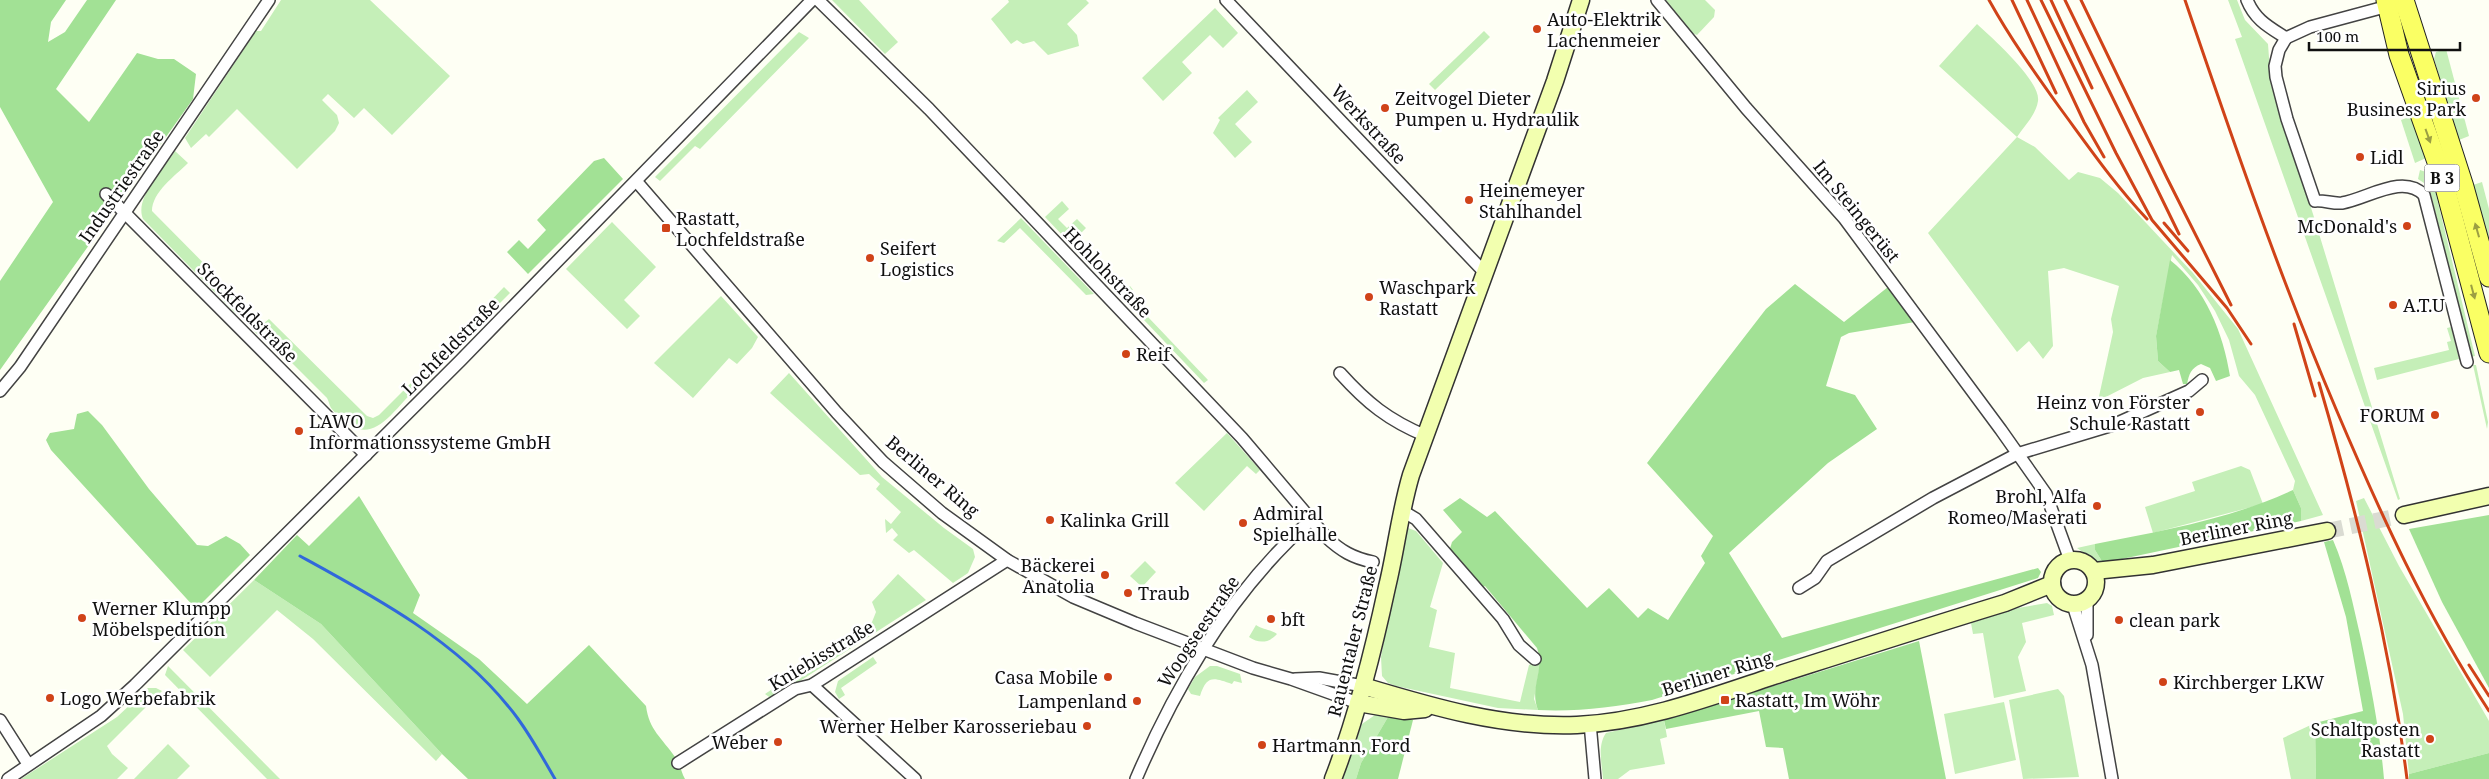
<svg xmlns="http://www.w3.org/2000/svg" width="2489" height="779" viewBox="0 0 2489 779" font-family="'Noto Serif',serif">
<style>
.green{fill:#c5efb8}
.forest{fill:#a2e195}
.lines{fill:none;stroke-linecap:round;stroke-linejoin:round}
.stream{stroke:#3168db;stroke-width:3}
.secondary-tunnel{stroke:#dadbd2;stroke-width:16;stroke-dasharray:16 8;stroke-linecap:butt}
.street-casing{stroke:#434343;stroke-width:14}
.secondary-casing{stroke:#323232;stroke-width:19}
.primary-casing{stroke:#212121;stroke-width:21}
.street{stroke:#fff;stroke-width:11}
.secondary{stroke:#f2ffaf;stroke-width:16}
.primary{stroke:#faff64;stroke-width:19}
.rail{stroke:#d04318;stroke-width:3}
.oneway{fill:#9c9f42}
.poi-dot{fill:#d04318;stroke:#fff;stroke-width:2}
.labels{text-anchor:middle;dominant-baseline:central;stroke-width:5;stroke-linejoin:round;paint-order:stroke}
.shield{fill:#fff;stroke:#585858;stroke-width:1}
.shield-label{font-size:16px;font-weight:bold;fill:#101010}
.poi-label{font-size:18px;fill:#101010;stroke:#fff;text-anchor:start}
.street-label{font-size:18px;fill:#101010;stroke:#fff}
</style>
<rect width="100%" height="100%" fill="#fefff4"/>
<g class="green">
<path d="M281,0h89l80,76 -58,59 -28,-27 -10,10 -26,-24 -6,6 15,15 2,8 -4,8 -38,38 -60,-60 -28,28 -3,-3 -15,14 -6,-10 71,-107h5z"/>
<path d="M832,0h27l39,42 -13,12z"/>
<path d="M1008,0h78l3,3 -22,21 10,11 2,11 -31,9 -14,-14 -11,3 -6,-4 -6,4 -20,-25 18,-17z"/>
<path d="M1666,0h39l10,10 -1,7 -17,18 -7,-3z"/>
<path d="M2228,0h9l8,20 23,24 3,41 42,129 87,285 -2,1 -163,-461 7,-2z"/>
<path d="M1215,8l23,25 -15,15 -13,-13 -28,27 10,11 -29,28 -21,-23z"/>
<path d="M1977,24c14,13 64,57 61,77 -2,14 -14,25 -21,36l18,10 34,33 9,-8 22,6 18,15 75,80 45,56 85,186 -22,6v-13l-8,-18 2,-9 -40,-86 -16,-19 -10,-36 -14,-29 -17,-26 -26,-30 -16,81 2,25 12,11 -27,6 -45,23 15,-69 -2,-13 8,-33 -55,-18 -16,3 5,75 -10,13 -14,-18 -12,11 -89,-119 89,-96 -78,-71z"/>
<path d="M1484,31l6,6 -55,53 -6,-6z"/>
<path d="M799,32l10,6 -109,111 -5,-3 -35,35 -5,-4z"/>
<path d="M2446,49l23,87 -10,4 -25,-81 2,-7z"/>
<path d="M1247,90l11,12 -23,22 17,18 -17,16 -22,-25 7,-13 -2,-2z"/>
<path d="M2412,116l14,42 -11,5 -14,-43z"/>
<path d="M175,151l13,12c-13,13 -36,29 -36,48l93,94 -9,9 -93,-95c-9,-21 21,-51 32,-68z"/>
<path d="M2420,170l9,3 5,13 41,170 -4,1 -40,-163 -4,-9 -9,-6z"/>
<path d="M2482,182l7,27v38l-16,-62z"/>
<path d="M1062,201l7,8 -11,10 9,9 10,-9 9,9 -10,10 17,18 -6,5 -42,-44z"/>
<path d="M1021,218l73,76 -8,1 -66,-67 -16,15 -7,-2z"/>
<path d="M612,222l44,45 -32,33 16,16 -13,13 -61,-60z"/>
<path d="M1130,286l3,4 -5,6 80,84 -4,3 -80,-84 -1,-5z"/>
<path d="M504,287l6,6 -54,54 -2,-8z"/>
<path d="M721,296l37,41 -6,11 -15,16 -8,-6 -36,40 -39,-35z"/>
<path d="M254,312l10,11 5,-4 98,97 6,2 6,-3 34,-34 5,5c-30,30 -49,69 -87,22 -2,-3 -2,-7 -4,-10l-56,-56 -7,-1 -17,-17z"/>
<path d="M2451,327l8,32 -82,21 -3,-12 75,-18 -2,-8 4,-1 -4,-13z"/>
<path d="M445,354l2,2 -24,25 -5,-5 21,-21z"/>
<path d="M2473,365h3l12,57 -1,7z"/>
<path d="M789,373l93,104 62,51 29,21 2,8 -7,16 -15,10 -39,-33 -5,3 -16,-13 5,-5 -6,-7 -6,5 -1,-14 6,5 10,-12 -25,-23 4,-5 -11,-10 -9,1 -90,-82z"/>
<path d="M1227,433l33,37 -4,4 -9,-8 -43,45 -29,-28z"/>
<path d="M2241,466l9,4 13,34 -110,29 -8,-26 50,-16 -3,-9z"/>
<path d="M2364,498l35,68 90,155v32l-80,21 -6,-60 -47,-213z"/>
<path d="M1408,528l8,3 27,32 -13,44 7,3 -8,37 26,6 -5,35 70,14 9,-37 12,-6 -7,40 4,11 -40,-2 -102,-22 -8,-3 -6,-7 -1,-19 22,-121z"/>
<path d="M2095,544v6l8,13 -9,-3 -17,-12z"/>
<path d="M1145,561l11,11 -14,15 -12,-11z"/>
<path d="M898,574l28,26 -154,99 -7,-5 107,-72 4,-10 -4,-10z"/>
<path d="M254,580l67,44 121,130 -6,7 -123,-122 -36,-29 -67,67 -27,-27z"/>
<path d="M2047,603l5,3 2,9 -32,8 4,19 -8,15 8,34 -32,7 -11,-65 -10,1 -2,-11 47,-15z"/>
<path d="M1256,625c7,5 14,4 21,9 -8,9 -18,10 -28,3z"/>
<path d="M873,657l4,6 -36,25 4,7 -6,4 -4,-7 3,-11z"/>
<path d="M168,666l112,113h-13l-102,-104z"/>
<path d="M1210,666h7l23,8 2,9 -8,-2 -2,3c-18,-6 -25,-10 -32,12l-9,-2 -3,-5 7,-12z"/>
<path d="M148,688h8l6,3 -55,55 5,8 16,14 -11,11h-96l96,-62z"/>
<path d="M2058,689l6,7 15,81 -56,2 -14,-79z"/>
<path d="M2004,702l12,58 -61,14 -11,-60z"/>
<path d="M1375,715l13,2 -27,46 -5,16h-14l20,-55z"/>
<path d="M1664,720l3,17 -7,2 5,25 -35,6 -12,9h-15c-1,-15 -6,-33 3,-46z"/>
<path d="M2315,723l1,56h-25l-8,-41z"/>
<path d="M168,744l22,22 -13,13h-43z"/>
</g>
<g class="forest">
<path d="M0,0h66l-15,22 -3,20 17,-10 22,-32h29l-60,89 33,33 48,-69 21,6h16l22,15 -3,25 -193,271v-89l53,-79 -53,-95z"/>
<path d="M604,158l19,21 -95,95 -21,-22 12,-12 9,9 18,-19 -9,-10 57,-59z"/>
<path d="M2170,260c36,29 53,73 60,116l-14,5 -6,-13 -9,-4c-10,4 -12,10 -14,20h-4l-4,-14 -9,2 -12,-11 -2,-25z"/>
<path d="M1795,284l49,38 44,-35 27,35 -66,11 -8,4 -15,49 29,9 22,34 -49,34 -99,90 53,85 256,-70 3,4 -3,6 -386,122c-38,7 -75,12 -114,10 -9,-23 7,-39 -1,-62l-52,-62 -5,3 -31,-37 3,-10 10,-10 -19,-22 17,-12 27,19 8,-6 92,97 22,-20 29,30 10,-10 20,12 37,-57 -4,-7 12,-20 -66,-73 119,-154z"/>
<path d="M88,411l14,14 47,64 48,56 11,1 18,-10 14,8 10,11 -54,54 -145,-159 -5,-10 4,-7 24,-4 3,-15z"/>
<path d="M2293,490l8,18v13l-198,42 -8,-13v-6c66,-13 136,-25 198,-54z"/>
<path d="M359,496l61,99 -7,18 66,46 48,45 62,-59 57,61c3,24 16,32 29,51 5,6 6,15 10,22h-217l-26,-25 -121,-130 -67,-44 43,-45 12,11z"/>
<path d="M2489,515v173l-47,-86 -33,-73z"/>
<path d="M2333,540c14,32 20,65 28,99 10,47 19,93 23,140h-68l-1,-56 48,-12 -17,-94 -22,-75z"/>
<path d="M1919,641l27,138h-157l-6,-31 -17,-1 -7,-36 -93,18 -2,-9z"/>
<path d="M1388,717l25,3 -15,59h-42l5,-16z"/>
<path d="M2489,753v26h-80v-5z"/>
</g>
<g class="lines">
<path class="stream" d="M300,556c73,40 154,83 208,150 18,21 33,49 47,73"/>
<path class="secondary-tunnel" d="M2327,531l77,-16"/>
<defs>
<g id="street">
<path d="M818,0l111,109 313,329 84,99c15,14 27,21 47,25"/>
<path d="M1226,0l259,273"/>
<path d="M1657,0l89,108 98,110 157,212 45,64 24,66"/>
<path d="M2247,0c8,20 22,27 39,38l24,-11 82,-22"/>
<path d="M2286,38l-7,12 -4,16 1,11 11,42 28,82c9,-1 18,3 27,2 25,-4 61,-30 82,-8l43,167"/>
<path d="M637,182l200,231 46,49 59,51 65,47 66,37 62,26 118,45 38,11 67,24"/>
<path d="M106,194l260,261"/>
<path d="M1340,373c27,30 48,47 86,63"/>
<path d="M0,391l20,-24 249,-367"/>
<path d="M1401,510l15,9 87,100 16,26 16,14"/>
<path d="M1799,588l16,-10 12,-17 106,-63 84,-44 96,-29 76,-34 13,-11"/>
<path d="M2087,601v34"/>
<path d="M2073,605l19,60 20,114"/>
<path d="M1295,679l24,-1 44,8"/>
<path d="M812,685l103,94"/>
<path d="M0,720l28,44"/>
<path d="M1590,723l5,56"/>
<path d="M678,763l117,-74 17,-4 195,-125"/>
<path d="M8,779l93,-63 34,-31 326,-325 351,-360"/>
<path d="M1136,779c41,-96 96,-190 176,-260"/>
</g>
<g id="secondary">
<path d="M2404,515l85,-19"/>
<circle cx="2074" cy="582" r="22"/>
<path d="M2094,571l59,-6 174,-34"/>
<path d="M1363,686c70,21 140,42 214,39 67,-3 131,-27 194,-48 78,-25 155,-50 234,-74l47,-19"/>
<path d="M1358,703l46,8 21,-2"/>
<path d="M1333,779c24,-62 40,-127 54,-192 9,-37 13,-75 24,-112l144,-394 26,-81"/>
</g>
<g id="primary">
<path d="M2386,0l13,55 43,121 47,177"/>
<path d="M2404,0l60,187 25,90"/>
</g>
</defs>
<use href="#street" class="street-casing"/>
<use href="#secondary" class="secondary-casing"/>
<use href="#primary" class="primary-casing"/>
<use href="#street" class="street"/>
<use href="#secondary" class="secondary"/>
<use href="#primary" class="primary"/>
<g class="rail">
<path d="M1989,0c21,38 46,73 71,108 28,38 55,77 87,111"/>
<path d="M2012,0l44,93"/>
<path d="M2027,0l57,122 20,35"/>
<path d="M2041,0l75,153 36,67 75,88 24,36"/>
<path d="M2051,0l41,88"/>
<path d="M2065,0l114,234"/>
<path d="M2081,0l86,178 64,127"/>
<path d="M2185,0c47,138 94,275 151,409 44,104 91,207 153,302"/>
<path d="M2164,223l24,28"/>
<path d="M2294,324l21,72"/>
<path d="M2319,383c38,130 71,262 88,396"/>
<path d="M2469,665l20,31"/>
</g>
</g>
<defs><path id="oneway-solid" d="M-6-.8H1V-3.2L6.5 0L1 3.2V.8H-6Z" transform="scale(1.25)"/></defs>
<g class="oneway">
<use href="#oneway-solid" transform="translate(2428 136) rotate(70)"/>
<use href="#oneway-solid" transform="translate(2477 230) rotate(-106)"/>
<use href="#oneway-solid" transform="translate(2473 292) rotate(75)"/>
</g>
<g class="poi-dot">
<circle cx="1537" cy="29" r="5"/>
<circle cx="2476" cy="98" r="5"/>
<circle cx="1385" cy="108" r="5"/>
<circle cx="2360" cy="157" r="5"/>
<circle cx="1469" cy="200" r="5"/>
<circle cx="2407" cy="226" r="5"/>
<rect x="661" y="223" width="10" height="10" rx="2.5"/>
<circle cx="870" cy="258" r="5"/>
<circle cx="1369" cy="297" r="5"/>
<circle cx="2393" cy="305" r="5"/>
<circle cx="1126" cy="354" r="5"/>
<circle cx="2200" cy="412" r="5"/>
<circle cx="2435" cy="415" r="5"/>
<circle cx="299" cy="431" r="5"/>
<circle cx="2097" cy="506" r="5"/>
<circle cx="1050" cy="520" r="5"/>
<circle cx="1243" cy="523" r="5"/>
<circle cx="1105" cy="575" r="5"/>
<circle cx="1128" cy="593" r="5"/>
<circle cx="82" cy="618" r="5"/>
<circle cx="1271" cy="619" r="5"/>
<circle cx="2119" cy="620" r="5"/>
<circle cx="1108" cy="677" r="5"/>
<circle cx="2163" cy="682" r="5"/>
<circle cx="50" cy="698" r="5"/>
<rect x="1720" y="695" width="10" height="10" rx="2.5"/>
<circle cx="1137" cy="701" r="5"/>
<circle cx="1087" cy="726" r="5"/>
<circle cx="2430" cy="739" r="5"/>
<circle cx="778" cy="742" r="5"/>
<circle cx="1262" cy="745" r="5"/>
</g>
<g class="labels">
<rect class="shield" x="2424.5" y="164.5" width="35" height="27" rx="4"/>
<g class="shield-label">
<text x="2442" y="178">B 3</text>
</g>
<g class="poi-label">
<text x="1547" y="19">Auto-Elektrik<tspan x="1547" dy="21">Lachenmeier</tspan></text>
<text x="2466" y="88" text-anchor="end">Sirius<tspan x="2466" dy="21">Business Park</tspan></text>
<text x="1395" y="98">Zeitvogel Dieter<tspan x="1395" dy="21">Pumpen u. Hydraulik</tspan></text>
<text x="2370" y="157">Lidl</text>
<text x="1479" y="190">Heinemeyer<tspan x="1479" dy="21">Stahlhandel</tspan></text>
<text x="676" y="218">Rastatt,<tspan x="676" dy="21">Lochfeldstraße</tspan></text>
<text x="2397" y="226" text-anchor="end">McDonald's</text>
<text x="880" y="248">Seifert<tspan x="880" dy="21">Logistics</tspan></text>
<text x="1379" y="287">Waschpark<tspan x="1379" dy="21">Rastatt</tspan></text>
<text x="2403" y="305">A.T.U</text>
<text x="1136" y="354">Reif</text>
<text x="2190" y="402" text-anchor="end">Heinz von Förster<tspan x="2190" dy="21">Schule Rastatt</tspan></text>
<text x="2425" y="415" text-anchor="end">FORUM</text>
<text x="309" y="421">LAWO<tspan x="309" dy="21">Informationssysteme GmbH</tspan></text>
<text x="2087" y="496" text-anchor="end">Brohl, Alfa<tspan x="2087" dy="21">Romeo/Maserati</tspan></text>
<text x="1253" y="513">Admiral<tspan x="1253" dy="21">Spielhalle</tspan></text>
<text x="1060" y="520">Kalinka Grill</text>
<text x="1095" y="565" text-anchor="end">Bäckerei<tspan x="1095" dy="21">Anatolia</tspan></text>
<text x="1138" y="593">Traub</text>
<text x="92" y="608">Werner Klumpp<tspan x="92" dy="21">Möbelspedition</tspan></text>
<text x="1281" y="619">bft</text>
<text x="2129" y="620">clean park</text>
<text x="1098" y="677" text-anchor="end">Casa Mobile</text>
<text x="2173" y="682">Kirchberger LKW</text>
<text x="60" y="698">Logo Werbefabrik</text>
<text x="1735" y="700">Rastatt, Im Wöhr</text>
<text x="1127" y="701" text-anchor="end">Lampenland</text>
<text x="1077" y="726" text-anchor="end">Werner Helber Karosseriebau</text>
<text x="2420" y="729" text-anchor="end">Schaltposten<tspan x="2420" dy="21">Rastatt</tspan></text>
<text x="768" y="742" text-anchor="end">Weber</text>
<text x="1272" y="745">Hartmann, Ford</text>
</g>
<g class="street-label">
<text transform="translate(1369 124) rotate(47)">Werkstraße</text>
<text transform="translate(121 186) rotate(-55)">Industriestraße</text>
<text transform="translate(1857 211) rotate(51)">Im Steingerüst</text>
<text transform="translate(1108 272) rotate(46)">Hohlohstraße</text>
<text transform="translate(248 312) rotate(45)">Stockfeldstraße</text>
<text transform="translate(450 346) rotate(-45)">Lochfeldstraße</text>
<text transform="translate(933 476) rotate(40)">Berliner Ring</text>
<text transform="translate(2236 528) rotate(-11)">Berliner Ring</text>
<text transform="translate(1198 631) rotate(-56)">Woogseestraße</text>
<text transform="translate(1352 641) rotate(-76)">Rauentaler Straße</text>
<text transform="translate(821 655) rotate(-31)">Kniebisstraße</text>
<text transform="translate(1717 673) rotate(-17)">Berliner Ring</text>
</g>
</g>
<path d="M2309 42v8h151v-8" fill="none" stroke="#101010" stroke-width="2.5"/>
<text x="2316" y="42" font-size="15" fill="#101010" stroke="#ffffff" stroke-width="4" paint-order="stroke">100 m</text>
</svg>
